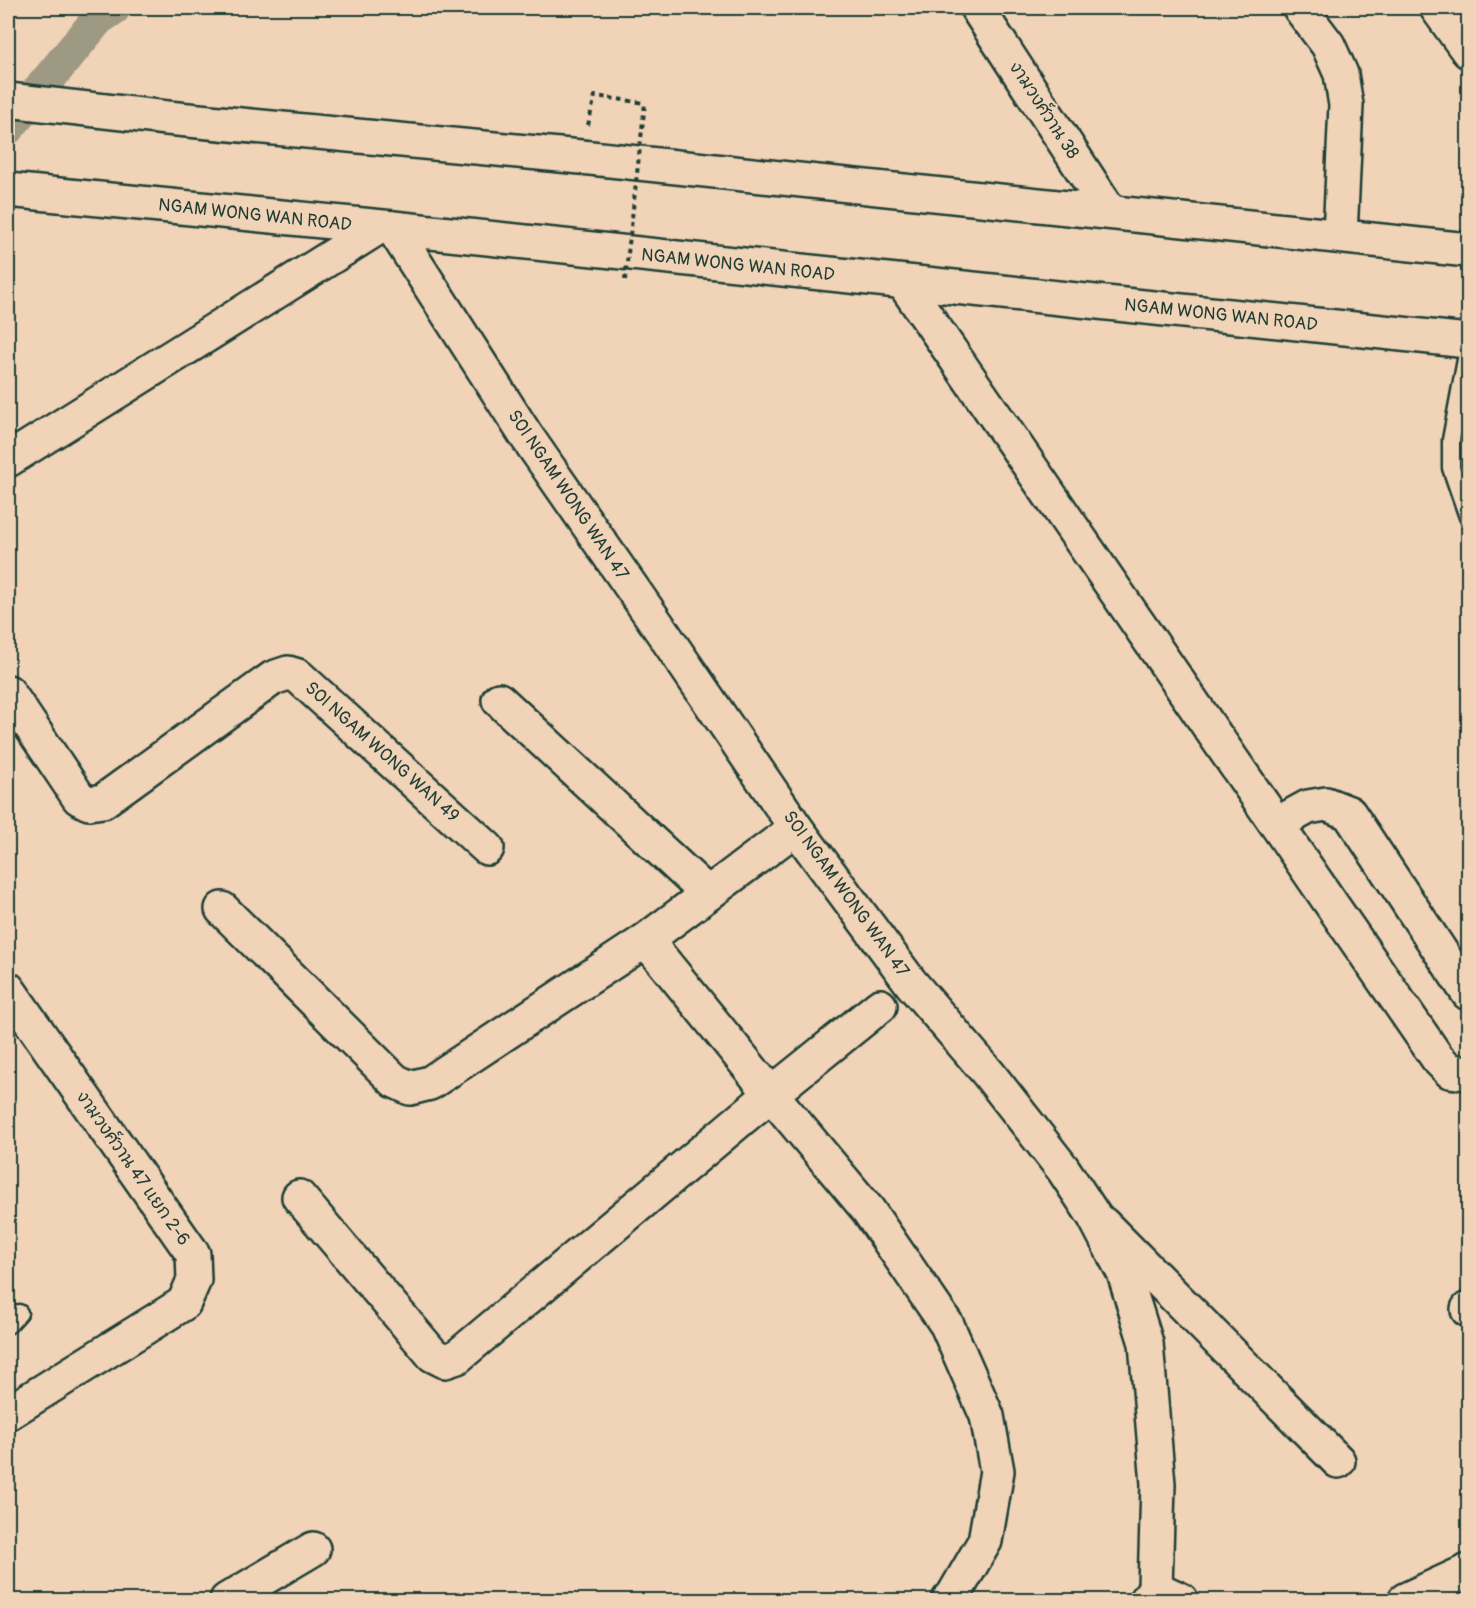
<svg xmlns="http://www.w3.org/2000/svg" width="1476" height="1608" viewBox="0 0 1476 1608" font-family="Pangolin,'Playpen Sans Thai',sans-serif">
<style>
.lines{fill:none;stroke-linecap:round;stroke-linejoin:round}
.canal{stroke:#9e9983;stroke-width:34}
.lane-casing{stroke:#1f3d34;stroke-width:21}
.street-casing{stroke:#1f3d34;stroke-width:38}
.secondary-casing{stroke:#1f3d34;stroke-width:38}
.primary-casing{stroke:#1f3d34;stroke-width:38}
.path{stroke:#1f3d34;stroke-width:4;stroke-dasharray:4.5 4.5;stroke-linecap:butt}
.lane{stroke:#f1d4b8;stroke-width:16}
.street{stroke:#f1d4b8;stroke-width:33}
.secondary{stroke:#f1d4b8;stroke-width:33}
.primary{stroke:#f1d4b8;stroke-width:33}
.path-bridge{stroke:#1f3d34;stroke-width:4;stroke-dasharray:4.5 4.5;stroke-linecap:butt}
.labels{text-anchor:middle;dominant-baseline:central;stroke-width:4.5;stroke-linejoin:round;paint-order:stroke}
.street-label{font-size:18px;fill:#1f3d34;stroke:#f1d4b8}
</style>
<rect width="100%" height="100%" fill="#f1d4b8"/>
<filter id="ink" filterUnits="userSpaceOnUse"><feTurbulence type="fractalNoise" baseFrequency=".0167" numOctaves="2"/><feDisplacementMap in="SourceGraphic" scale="12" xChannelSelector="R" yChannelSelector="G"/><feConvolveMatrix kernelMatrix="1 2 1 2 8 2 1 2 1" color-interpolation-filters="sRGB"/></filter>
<g filter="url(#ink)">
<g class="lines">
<path class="canal" d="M8,128l90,-109 16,-11"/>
<defs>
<g id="lane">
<path d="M1468,349l-17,91v28l17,49"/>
<path d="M8,1325l11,-12"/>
</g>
<g id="street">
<path d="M977,8l133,204"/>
<path d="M1300,8l28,37 13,29 5,31 -6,131"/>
<path d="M1437,8l31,43"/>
<path d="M903,282l535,777 12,12 18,2"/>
<path d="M8,460l371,-233"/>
<path d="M8,692l71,106 10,5 14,-2 170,-123 15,-5 10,3 189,172"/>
<path d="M499,700l209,194"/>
<path d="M1277,824l31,-17 18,-3 23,9 119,180"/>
<path d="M222,909l173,172 15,7 20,-5 216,-143 125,154 97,116 79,115 40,91 10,55 -12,70 -32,55 -4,4"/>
<path d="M646,940l150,-112"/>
<path d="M8,989l185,265 1,26 -10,23 -176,110"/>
<path d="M299,1197l134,158 12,6 12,-4 314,-263 109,-88"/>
<path d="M1103,1224l235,237"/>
<path d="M1468,1309v1"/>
<path d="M1155,1588l26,12"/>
<path d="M227,1600l86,-51"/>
<path d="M1405,1600l63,-29"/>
</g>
<path id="secondary" d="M393,228l132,206 134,193 137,201 115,155 77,90 75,96 31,47 30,57 22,70 12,141 -3,104 -8,12"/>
<g id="primary">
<path d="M8,100l159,18 414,39 887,93"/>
<path d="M8,190l385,38 1075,113"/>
</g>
</defs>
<use href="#lane" class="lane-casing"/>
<use href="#street" class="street-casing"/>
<use href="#secondary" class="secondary-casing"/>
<use href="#primary" class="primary-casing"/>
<path class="path" d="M588,125l7,-29 50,7"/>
<use href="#lane" class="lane"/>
<use href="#street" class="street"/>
<use href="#secondary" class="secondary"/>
<use href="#primary" class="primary"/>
<path class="path-bridge" d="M625,280l20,-177"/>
</g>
</g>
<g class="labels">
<g class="street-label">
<text transform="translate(1044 110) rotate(57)">งามวงศ์วาน 38</text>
<text transform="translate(255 215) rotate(6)">NGAM WONG WAN ROAD</text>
<text transform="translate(738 265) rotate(6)">NGAM WONG WAN ROAD</text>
<text transform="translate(1221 315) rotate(6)">NGAM WONG WAN ROAD</text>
<text transform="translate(568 495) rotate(56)">SOI NGAM WONG WAN 47</text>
<text transform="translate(382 752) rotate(42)">SOI NGAM WONG WAN 49</text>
<text transform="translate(846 894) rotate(54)">SOI NGAM WONG WAN 47</text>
<text transform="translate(133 1168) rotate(55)">งามวงศ์วาน 47 แยก 2-6</text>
</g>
</g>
<rect width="1476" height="1608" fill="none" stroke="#f1d4b8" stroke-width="30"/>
<rect x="15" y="15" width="1446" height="1578" fill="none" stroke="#1f3d34" stroke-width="2" filter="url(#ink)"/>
</svg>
